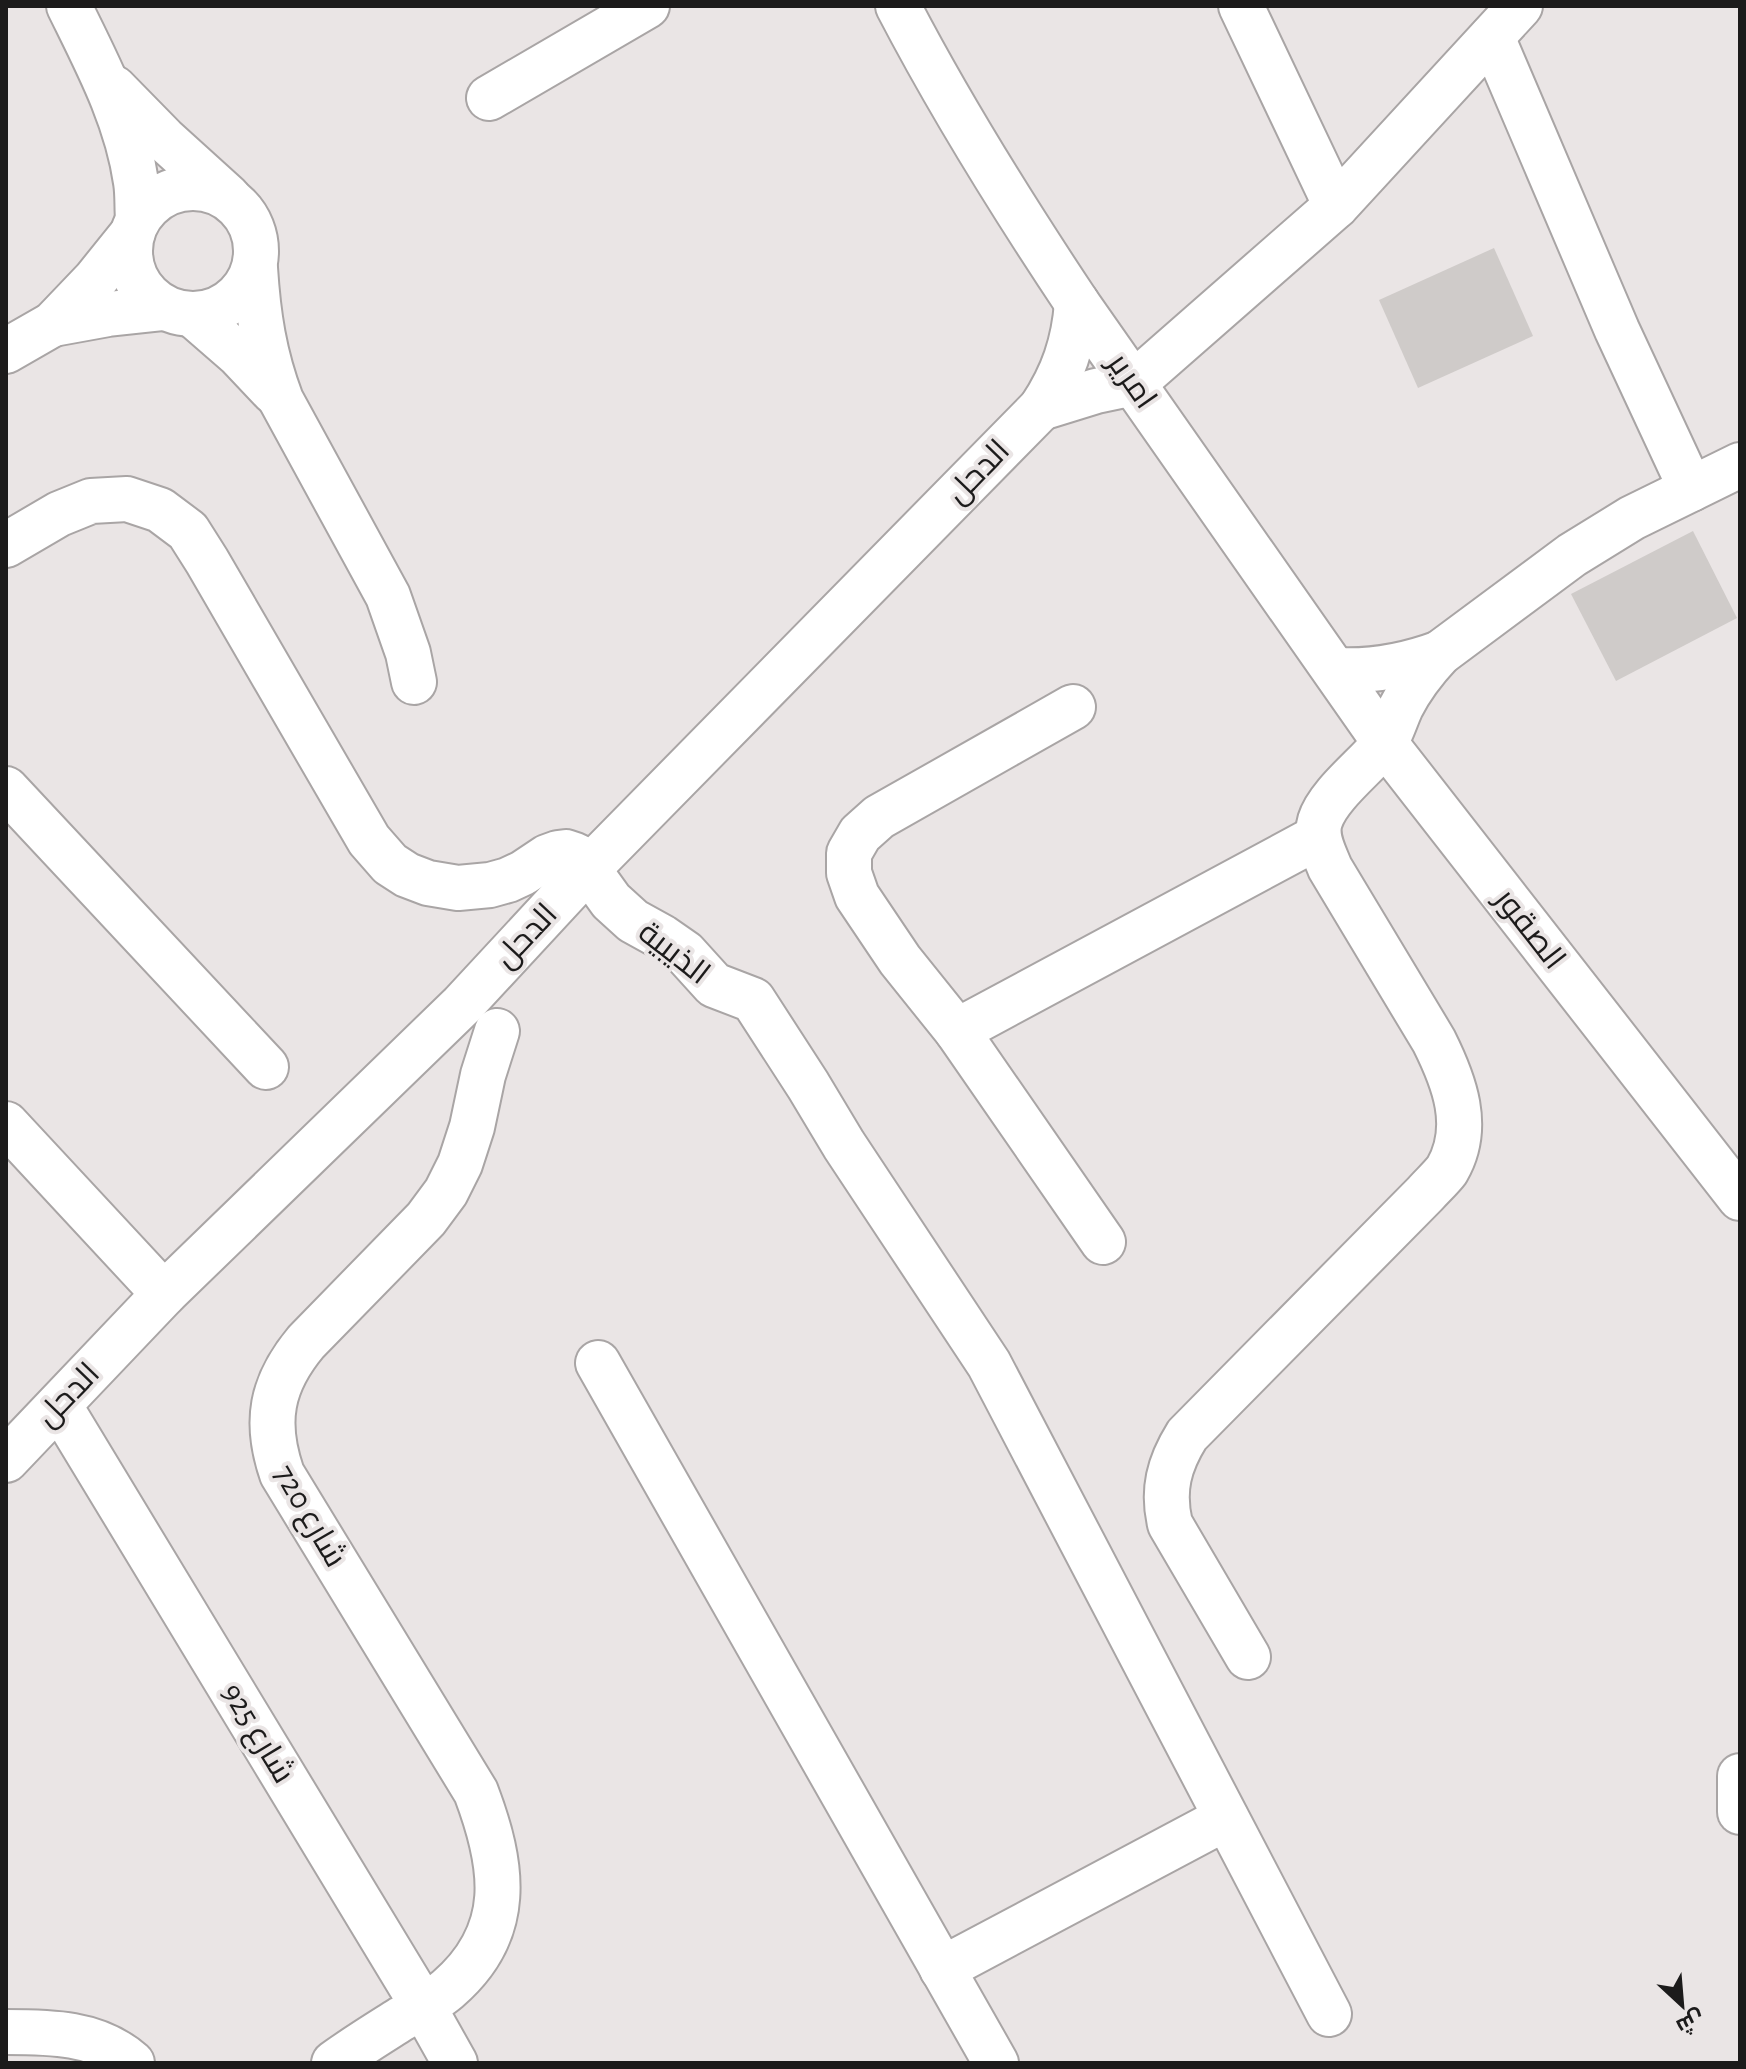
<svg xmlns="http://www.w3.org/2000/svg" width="1746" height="2069" viewBox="0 0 1746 2069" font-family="'Alegreya Sans',Cairo,sans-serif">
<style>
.building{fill:#cfcbc9}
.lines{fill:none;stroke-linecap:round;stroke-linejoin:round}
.minor-casing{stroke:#a9a5a5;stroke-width:48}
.minor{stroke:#fff;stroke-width:44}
.labels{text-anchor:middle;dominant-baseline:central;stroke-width:8;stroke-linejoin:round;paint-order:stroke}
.street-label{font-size:32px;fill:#1c1b1b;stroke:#eae5e5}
</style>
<rect width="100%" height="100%" fill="#eae5e5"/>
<g class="building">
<path d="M1494,248l39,88 -115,52 -39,-88z"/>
<path d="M1693,531l44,87 -121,63 -45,-87z"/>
</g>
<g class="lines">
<defs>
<g id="minor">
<path d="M69,6c28,57 58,113 67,176 2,12 1,25 2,37"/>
<path d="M898,6c53,102 115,201 179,297l308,440 355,455"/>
<path d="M1241,6l95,200"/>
<path d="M1492,37l125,293 74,159"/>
<path d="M114,88l50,51 64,58"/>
<path d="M489,98l158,-92"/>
<circle cx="193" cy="251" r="63"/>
<path d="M255,268c3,47 9,87 26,132l107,196 20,57 6,29"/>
<path d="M193,315l46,40 35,37"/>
<path d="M53,324l55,-10 56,-6"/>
<path d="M6,351l47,-27 42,-44 37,-46"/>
<path d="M1041,408l55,-17 38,-8 202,-177 184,-200"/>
<path d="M6,545l53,-31 32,-13 36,-2 33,11 28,21 19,30 162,279 21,24 17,11 21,8 30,5 32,-3 18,-5 15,-7 24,-16 11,-4 8,-1 9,3 13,14 23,32 22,20 29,16 23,16 29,32 39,15 55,85 36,60 145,219 340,650"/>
<path d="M1336,670c37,2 69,-4 104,-17"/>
<path d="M1073,707l-194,110 -19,17 -11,19v20l8,23 43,64 57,71 361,-194"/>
<path d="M6,789l260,278"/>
<path d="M957,1031l146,211"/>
<path d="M6,1124l158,170"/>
<path d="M598,1363l398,700"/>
<path d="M59,1405l364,601 32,57"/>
<path d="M6,1460l158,-166 298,-289 126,-136 453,-461c22,-33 33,-65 36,-105"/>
<path d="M1248,1657l-78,-133c-8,-34 -1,-60 17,-89l238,-241c7,-8 16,-16 22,-24 25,-43 7,-89 -13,-129l-104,-173c-6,-15 -15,-31 -10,-47 8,-26 45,-54 62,-75 9,-10 13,-26 19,-39 10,-20 24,-38 39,-54l132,-98 60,-37 108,-53"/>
<path d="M1740,1776v36"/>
<path d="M942,1969l284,-151"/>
<path d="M6,2032c44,0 91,0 126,31"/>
<path d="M334,2063c22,-16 45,-30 67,-44 16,-9 33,-18 47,-30 66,-57 56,-123 28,-197l-194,-318c-18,-52 -11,-90 24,-132l120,-123 20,-27 14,-28 12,-37 11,-52 14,-44"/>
</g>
</defs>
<use href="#minor" class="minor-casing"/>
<use href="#minor" class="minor"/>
</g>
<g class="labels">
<g class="street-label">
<text transform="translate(1132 381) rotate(55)">امرير</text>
<text transform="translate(978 472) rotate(-46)">الدحل</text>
<text transform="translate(1530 929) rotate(52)">الصقور</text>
<text transform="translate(526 936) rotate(-47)">الدحل</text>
<text transform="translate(674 953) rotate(38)">الذيبية</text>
<text transform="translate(68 1395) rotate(-46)">الدحل</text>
<text transform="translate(310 1516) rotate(60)">شارع 720</text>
<text transform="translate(258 1733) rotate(59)">شارع 925</text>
</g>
</g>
<rect width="1746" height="2069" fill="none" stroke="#1c1b1b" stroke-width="16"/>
<g transform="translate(1682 2005) rotate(154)" stroke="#eae5e5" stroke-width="6" paint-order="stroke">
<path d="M0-6L14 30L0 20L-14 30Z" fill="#1c1b1b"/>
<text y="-12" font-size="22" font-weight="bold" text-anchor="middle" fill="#1c1b1b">ش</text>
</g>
</svg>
